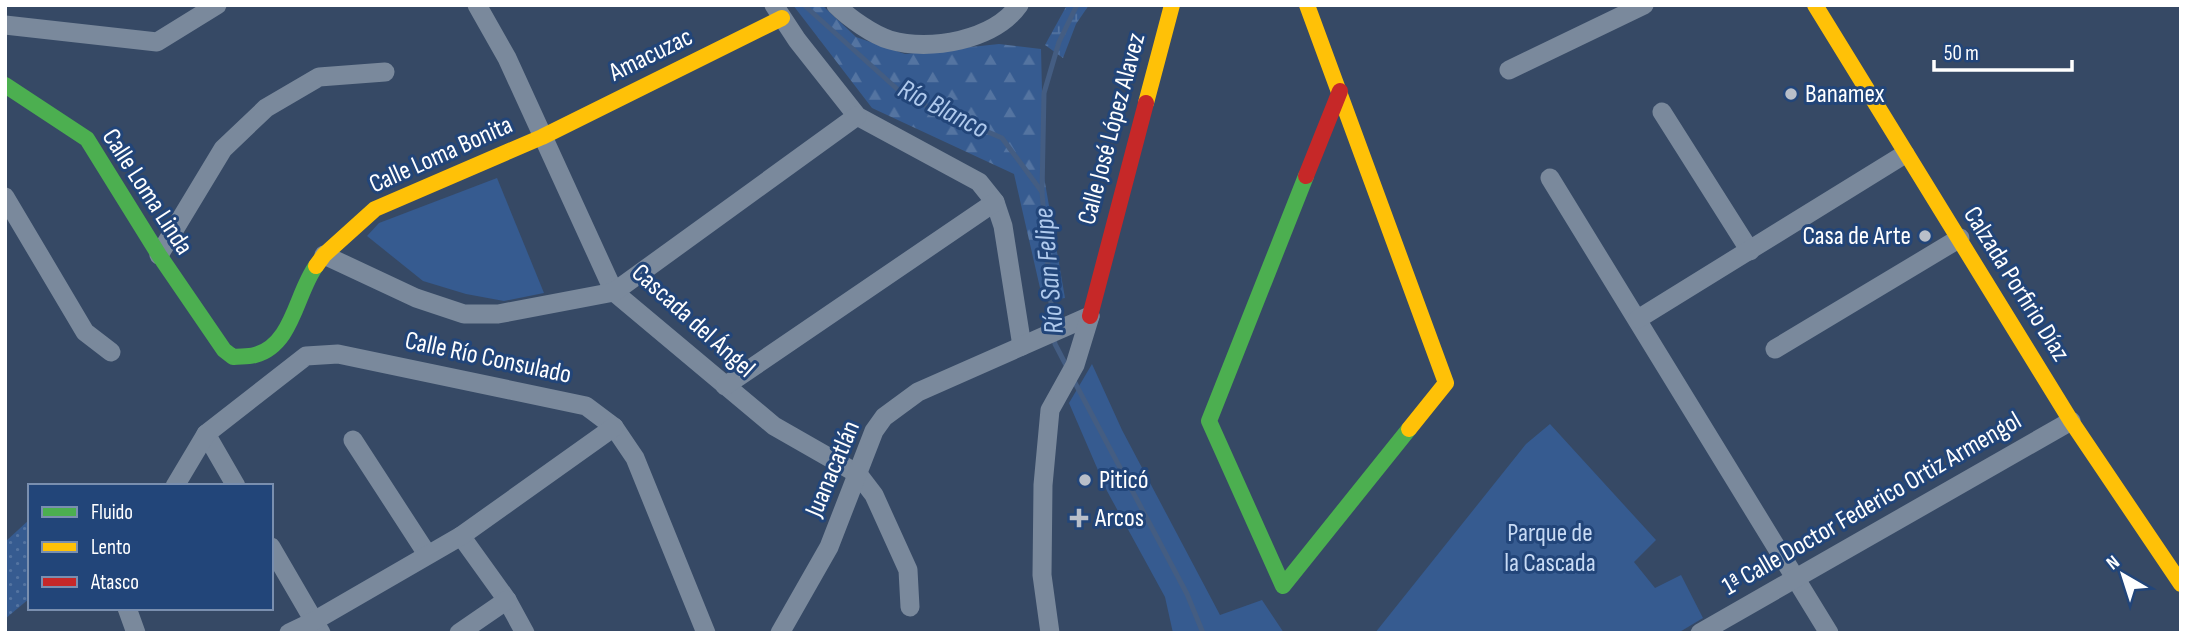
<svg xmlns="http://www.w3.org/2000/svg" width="2186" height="638" viewBox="0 0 2186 638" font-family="'Sofia Sans Condensed',sans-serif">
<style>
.grass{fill:url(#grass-dots)}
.forest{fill:url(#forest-firs)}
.wetland{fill:url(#wetland-marsh)}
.park{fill:#365b90}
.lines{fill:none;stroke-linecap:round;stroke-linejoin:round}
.stream{stroke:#445d82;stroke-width:5}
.street{stroke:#7a899c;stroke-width:19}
.fast{stroke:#4caf50;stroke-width:16}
.slow{stroke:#ffc107;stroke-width:16}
.jam{stroke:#c62828;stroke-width:16}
.poi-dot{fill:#b9bfc9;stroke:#224579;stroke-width:2.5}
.labels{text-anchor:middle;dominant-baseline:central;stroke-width:6;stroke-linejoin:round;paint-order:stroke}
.street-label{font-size:26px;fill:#fff;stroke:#224579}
.poi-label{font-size:26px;fill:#fff;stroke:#224579;text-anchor:start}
.park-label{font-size:26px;fill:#c7daf4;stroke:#224579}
.water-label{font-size:28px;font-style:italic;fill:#afc9ec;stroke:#224579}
</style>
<defs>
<pattern id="grass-dots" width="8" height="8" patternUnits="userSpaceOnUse" patternTransform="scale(1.75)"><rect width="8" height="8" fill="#365b90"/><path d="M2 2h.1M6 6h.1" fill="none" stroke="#5474a1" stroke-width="1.8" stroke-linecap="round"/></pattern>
<pattern id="forest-firs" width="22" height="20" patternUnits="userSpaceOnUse" patternTransform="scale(1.75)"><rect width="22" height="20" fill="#365b90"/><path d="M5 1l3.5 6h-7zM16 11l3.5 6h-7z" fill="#5474a1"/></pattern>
<pattern id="wetland-marsh" width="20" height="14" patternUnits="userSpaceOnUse" patternTransform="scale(1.75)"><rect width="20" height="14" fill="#365b90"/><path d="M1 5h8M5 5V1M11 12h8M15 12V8" fill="none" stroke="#5474a1"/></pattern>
</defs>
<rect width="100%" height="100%" fill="#364965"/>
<path class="grass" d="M30,519v79l-25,21v-77z"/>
<path class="forest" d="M793,5h29l34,32 49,17 94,-10 42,5 3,128 21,121 -22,3 -29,-127 -142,-66z"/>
<path class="wetland" d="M1067,5h22l-13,19 -13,34 -18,-13z"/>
<g class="park">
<path d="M497,178l47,115 -40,8 -38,-7 -43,-13 -56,-45 12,-13z"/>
<path d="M1092,364l30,66 98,185 42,-15 22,33h-111l-8,-36 -58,-106 -38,-88z"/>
<path d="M1550,424l106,116 -22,22 21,26 26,-13 22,43 -25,15h-303l151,-189z"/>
</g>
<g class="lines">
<g class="stream">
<path d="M804,5l102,92 96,41 40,54"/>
<path d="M1053,328l-11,-136 2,-99 15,-51 18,-37"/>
<path d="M1054,338l1,6 12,23"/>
<path d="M1073,379l114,215 16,39"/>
</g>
<g class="street">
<path d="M477,5l30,53 107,234 160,134 84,48 16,21 34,75 2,37"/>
<path d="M774,5l23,35 60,76 122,66 16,20 8,24 19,120"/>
<path d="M836,5c13,13 37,30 54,35 40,12 104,0 129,-35"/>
<path d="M5,25l152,17 60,-37"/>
<path d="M1509,70l135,-65"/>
<path d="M1662,112l88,139"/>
<path d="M1550,178l279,455"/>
<path d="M5,197l80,135 26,20"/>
<path d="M159,255l64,-106 43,-41 53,-31 66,-5"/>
<path d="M324,255l92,43 48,16h34l116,-22 243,-176"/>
<path d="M1638,319l267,-165"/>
<path d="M1775,349l185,-111"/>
<path d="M725,386l270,-184"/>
<path d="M206,434l30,52"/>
<path d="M353,440l74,114"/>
<path d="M175,486l31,-52 100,-78 32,-2 248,52 28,21 21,31 71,175"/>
<path d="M461,536l46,64 18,33"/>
<path d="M271,547l50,86"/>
<path d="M127,608l9,25"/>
<path d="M289,633l25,-12 147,-85 153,-109"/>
<path d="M459,633l48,-33"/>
<path d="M780,633l49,-86 45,-116 10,-14 34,-25 172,-76"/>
<path d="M1050,633l-8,-58 1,-90 7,-75 25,-45 15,-49"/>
<path d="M1700,633l371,-212"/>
</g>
<g class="fast">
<path d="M5,85l82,54 72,116 65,95 9,7c7,-1 15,0 22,-2 38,-10 41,-62 61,-89"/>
<path d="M1306,176l-97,245 74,165 126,-157"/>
</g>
<g class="slow">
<path d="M1307,5l139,378 -37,46"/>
<path d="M1815,5l256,416 110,163"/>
<path d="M1146,103l26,-98"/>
<path d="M316,266l8,-11 51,-46 167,-72 240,-119"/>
</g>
<g class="jam">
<path d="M1306,176l34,-85"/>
<path d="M1090,316l56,-213"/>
</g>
</g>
<g class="poi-dot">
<circle cx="1791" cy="94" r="7"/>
<circle cx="1925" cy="236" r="7"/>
<circle cx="1085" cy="480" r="7"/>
<path d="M1075.5 507.5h7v7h7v7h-7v7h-7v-7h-7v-7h7z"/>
</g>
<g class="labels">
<g class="street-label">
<text transform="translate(651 55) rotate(-26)">Amacuzac</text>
<text transform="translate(1112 129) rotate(-75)">Calle José López Alavez</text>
<text transform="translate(441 155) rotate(-24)">Calle Loma Bonita</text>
<text transform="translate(147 192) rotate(57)">Calle Loma Linda</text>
<text transform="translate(2016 284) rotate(58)">Calzada Porfirio Díaz</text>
<text transform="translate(693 321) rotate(42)">Cascada del Ángel</text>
<text transform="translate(488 358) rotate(12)">Calle Río Consulado</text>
<text transform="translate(833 469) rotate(-67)">Juanacatlán</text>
<text transform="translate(1872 504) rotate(-30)">1ª Calle Doctor Federico Ortiz Armengol</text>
</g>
<g class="poi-label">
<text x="1805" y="94">Banamex</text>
<text x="1911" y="236" text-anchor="end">Casa de Arte</text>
<text x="1099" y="480">Piticó</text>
<text x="1095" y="518">Arcos</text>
</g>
<g class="park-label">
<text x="1550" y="533">Parque de<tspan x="1550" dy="30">la Cascada</tspan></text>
</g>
<g class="water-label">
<text transform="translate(943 109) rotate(27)">Río Blanco</text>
<text transform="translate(1049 271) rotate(-95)">Río San Felipe</text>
</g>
</g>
<rect width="2186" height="638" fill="none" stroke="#ffffff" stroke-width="14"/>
<rect x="28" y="484" width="245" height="126" fill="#224579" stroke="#7a8faf" stroke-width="2"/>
<rect x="42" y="507" width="35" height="10" fill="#4caf50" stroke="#7a8faf" stroke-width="2"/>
<text x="91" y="519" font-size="21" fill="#ffffff">Fluido</text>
<rect x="42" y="542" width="35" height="10" fill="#ffc107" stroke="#7a8faf" stroke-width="2"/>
<text x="91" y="554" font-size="21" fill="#ffffff">Lento</text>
<rect x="42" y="577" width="35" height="10" fill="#c62828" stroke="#7a8faf" stroke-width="2"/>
<text x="91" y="589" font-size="21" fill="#ffffff">Atasco</text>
<g transform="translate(2123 575) rotate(321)" stroke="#224579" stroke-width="5" paint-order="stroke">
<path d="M0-5L12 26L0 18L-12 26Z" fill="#ffffff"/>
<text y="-10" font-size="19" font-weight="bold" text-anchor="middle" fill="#ffffff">N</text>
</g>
<path d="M1934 60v10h138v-10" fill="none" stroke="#ffffff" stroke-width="3.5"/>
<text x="1944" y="60" font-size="21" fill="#ffffff" stroke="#224579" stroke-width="5" paint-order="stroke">50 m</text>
</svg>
